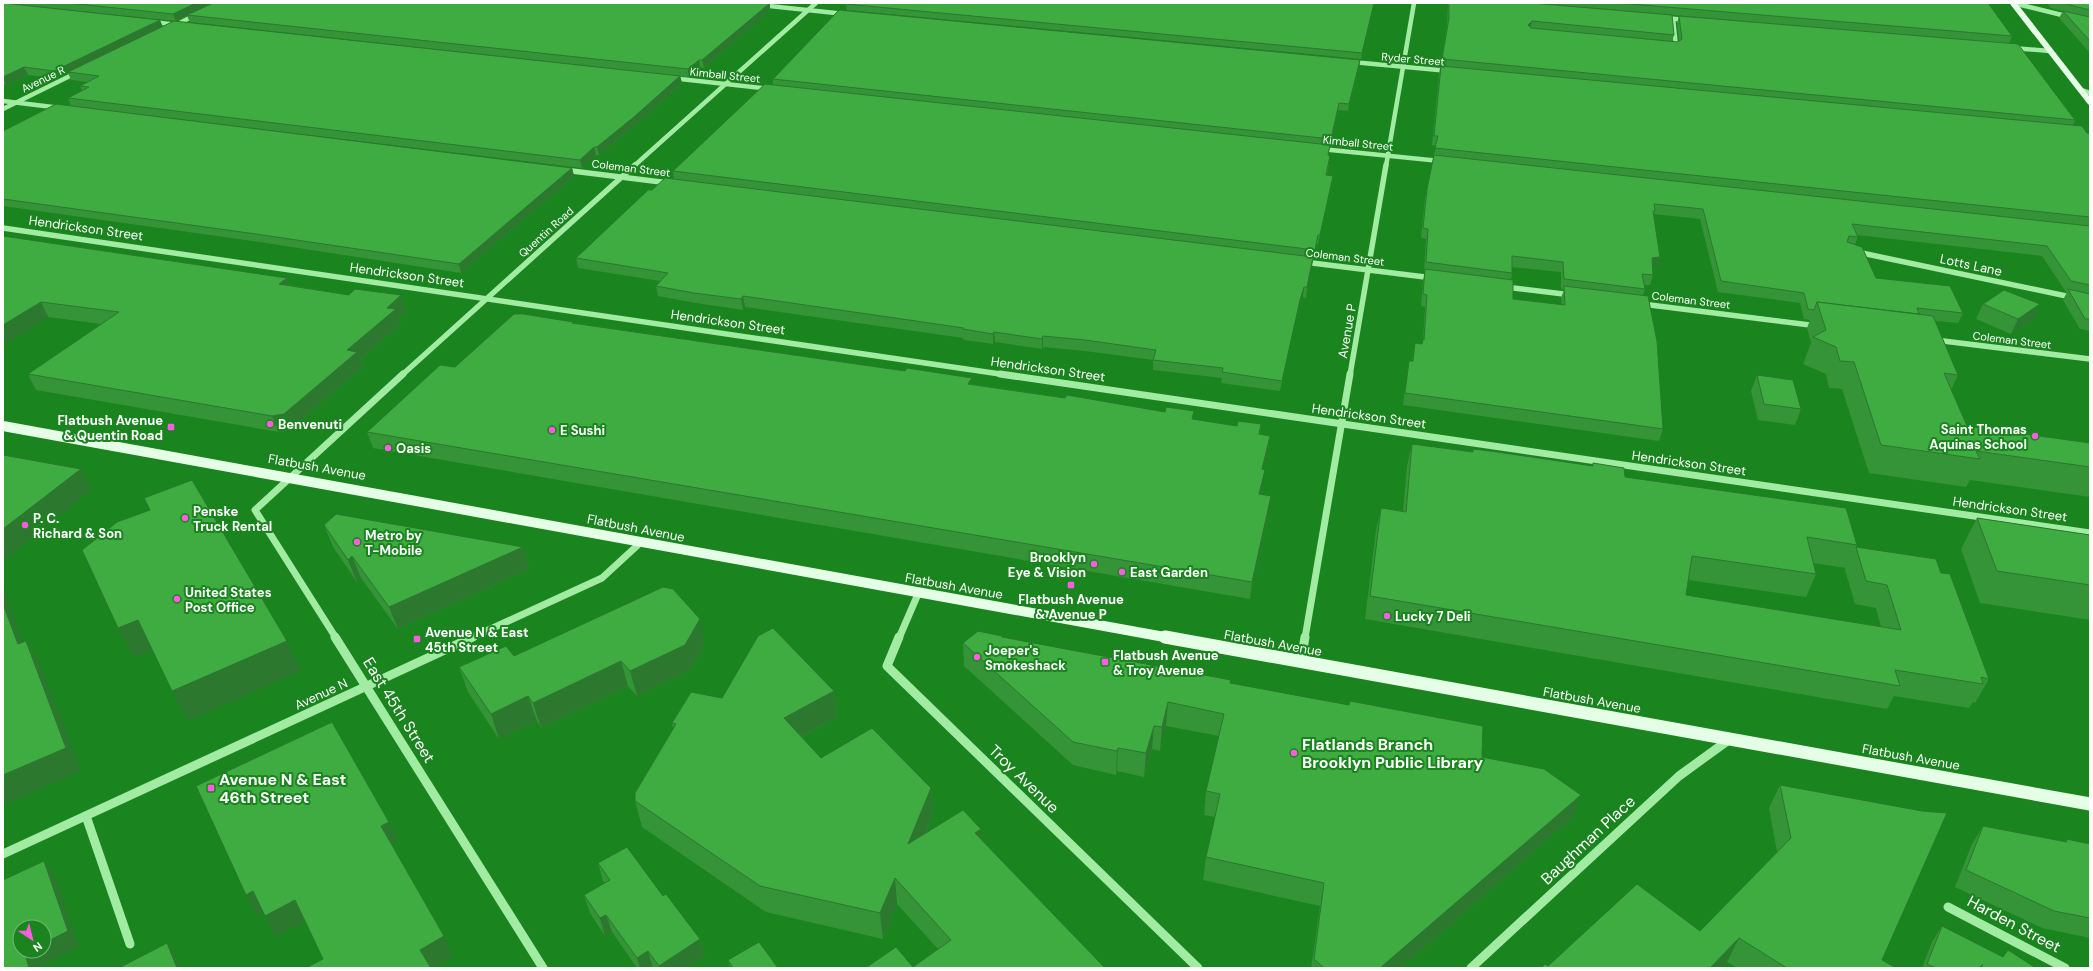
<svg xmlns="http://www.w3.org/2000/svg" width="2093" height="971" viewBox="0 0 2093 971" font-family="'DM Sans',sans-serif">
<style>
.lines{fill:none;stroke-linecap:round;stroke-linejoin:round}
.minor-far3{stroke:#a1eba2;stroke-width:4.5}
.minor-far2{stroke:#a1eba2;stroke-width:5.5}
.minor-far1{stroke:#a1eba2;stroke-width:7}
.minor{stroke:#a1eba2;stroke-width:9}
.major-far2{stroke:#e5ffe7;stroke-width:6}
.major-far1{stroke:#e5ffe7;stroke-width:10}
.major{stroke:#e5ffe7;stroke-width:13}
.wall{fill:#359438;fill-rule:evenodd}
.shaded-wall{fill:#2b782e}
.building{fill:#3eac41;stroke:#2b782e}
.poi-dot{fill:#fd5de1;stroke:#1a841e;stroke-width:1.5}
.labels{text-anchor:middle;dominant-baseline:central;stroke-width:4;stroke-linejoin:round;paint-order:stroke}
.far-street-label{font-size:11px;fill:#fff;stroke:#1a841e}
.street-label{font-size:13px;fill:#fff;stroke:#1a841e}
.poi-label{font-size:13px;font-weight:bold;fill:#fff;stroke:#1a841e;text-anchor:start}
.near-street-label{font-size:16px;fill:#fff;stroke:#1a841e}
.near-poi-label{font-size:16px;font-weight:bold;fill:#fff;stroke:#1a841e;text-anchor:start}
</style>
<rect width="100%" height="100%" fill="#1a841e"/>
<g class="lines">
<g class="minor-far3">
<path d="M2013,3l57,14"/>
<path d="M760,5l85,9"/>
<path d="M1663,18l24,2"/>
<path d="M152,22l26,3"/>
<path d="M174,26l21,-11"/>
<path d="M1672,46h4l-3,-27"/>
<path d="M2012,48l38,3"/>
<path d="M1352,62l97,9"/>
<path d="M671,78l99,11"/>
<path d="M2081,90l9,3"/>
<path d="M3,101l58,7"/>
<path d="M3,109l75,-37"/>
<path d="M1321,149l119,12"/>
<path d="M634,166l182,-163"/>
<path d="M1386,166l28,-163"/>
</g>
<g class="minor-far2">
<path d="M564,170l105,13"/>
<path d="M3,228l1004,147"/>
<path d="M1857,252l233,49"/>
<path d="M1304,262l129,16"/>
<path d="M1505,287l67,8"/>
<path d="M1642,304l176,22"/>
<path d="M1935,340l155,19"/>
<path d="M402,375l233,-210"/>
<path d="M1350,375l36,-210"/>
</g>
<g class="minor-far1">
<path d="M1000,374l1090,159"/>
<path d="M336,638l-81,-128 148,-136"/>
<path d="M471,638l131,-60 38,-35"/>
<path d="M899,638l19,-44"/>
<path d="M1305,638l45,-264"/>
</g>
<g class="minor">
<path d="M335,637l208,331"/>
<path d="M899,637l-12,29 311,302"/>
<path d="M1301,662l4,-25"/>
<path d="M86,816l44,128"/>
<path d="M3,854l470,-217"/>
<path d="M1948,907l117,61"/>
<path d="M1471,968l208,-192 51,-37"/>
</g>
<path class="major-far2" d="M2013,3l77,99"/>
<path class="major-far1" d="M3,426l1167,212"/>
<path class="major" d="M1165,637l925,167"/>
</g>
<g class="wall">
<path d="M3,3l160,24 481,45 -454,-50 -3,-6 -11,5 -173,-18h765l2,7 -66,58 -4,-1 -11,10 -9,-1 2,7 -45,41 -38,31h-3l-14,13 -511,-62 -3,-8 14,-7 -2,-5 8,-4 -17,-2 -3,-7 -10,5 -30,-3 -22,10 -3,-1z"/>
<path d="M1374,3l-13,56 -514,-49 -1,-6z"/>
<path d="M1448,3h84l142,32 -2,7h6l1,-1 -2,-18 2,-7 225,19 -368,-32h452l24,33 -3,8 66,76 -3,6 15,7 3,1v197l-10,-2 -17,-29 4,-8h-1l-24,-36 -185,-21 1,2 -3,7 21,34 87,35 -5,10 -23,-2 23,54 -7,15 16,36 123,17v54l-120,-17 -4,7 -97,-14 -27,-84 -13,-1 -3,-14 -23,-10 8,-21 -4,-15 3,-8 -6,-1 -4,-16 -82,-11 -18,-73 -46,-5v1l3,52 -5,1 1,7 -3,10h-5v4l-2,7 20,133 -4,12 -256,-36 4,-32 2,-12h3l3,-18 7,1 1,-4 2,-33 -4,-1 2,-25 2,-9h-1l2,-33 -5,-1 4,-40 11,-52 -4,-1 7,-71 8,-49zM1512,267l49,5v17l3,1 -3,8 1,7 -49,-6 -2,-19 1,-7z"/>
<path d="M2047,3h43v50l-31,-35 4,-7 -12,-3z"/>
<path d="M1360,60l-1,7 -11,44 -10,-1 -8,36 -2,10 1,8 -2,11 6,1 -1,8 -14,60h-2l-2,15h-1l-7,39 -3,-1 -5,14 -18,80 -59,-8 1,-5 -69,-8v-10l-68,-9 -42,-4 -1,2 -47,-7 -2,2 -29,-4 -1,-2 -218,-31 -2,3 -47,-7 -38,-7 -2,-10 4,-5 -82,-13 -2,-10 76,-68 22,-11 -1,-8 100,-86v-6z"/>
<path d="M3,131l569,37 2,8 -113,97 -202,-31 -256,-36z"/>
<path d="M3,236l284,42 3,7 59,10h52l5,16 -7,6 2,7 -41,36 3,7 -73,63 -11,2 -243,-42 -8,-16 73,-50 -53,-7z"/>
<path d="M1983,304l50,15 -22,15 -35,-15z"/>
<path d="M574,323l331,48 67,7v6l93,14 100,14 29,-1 -1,8 44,7 24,-2 -1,10 10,2 -2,15 -5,19v16l-2,8 8,18 -19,87 -877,-151 -6,-16 88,-65z"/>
<path d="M1757,375l44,34 -6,16 -37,-5 -7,-29z"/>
<path d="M1412,444l60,8 1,-3 119,17 1,-3 32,14 232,68 -1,2 85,26 48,106 -14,24 -2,-1 -4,6 -75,-12 -7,13 -522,-90 11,-89 5,-22 22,3 4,-45zM1813,563l33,5 -1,2 10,34 21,4 5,19 -195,-32 2,-15 118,17 10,-23z"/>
<path d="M1977,518l113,17v85l-110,-17 -19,-54z"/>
<path d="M324,525l199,22 6,22 -131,60 -37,-51 -4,4 -24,-35z"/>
<path d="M1002,636v1l228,46 252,74 90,61 -171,150h-90l9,-62 -117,-26 3,-23 9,-40 -11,-2 2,-24 13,-55 -53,-10 -6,25 -8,-2 -8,28 -27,-6 -1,4 -43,-10 -109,-99 -1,-23z"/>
<path d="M705,644l-15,26 -53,26 -9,-10 -87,42 -4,-7 -38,18 -31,-47 -9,-25 55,-11z"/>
<path d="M834,691l3,26 -35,20 19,21 110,30 2,27 -7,18 55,7 124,128h-238v-1h46l25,-18 -41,-45 -14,35 -117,-27 -124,-85 -7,-26 38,-72 -1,-6 50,-25z"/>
<path d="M1780,785l102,175 14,8h-159l-10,-6 -179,4 152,-35 77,-79 -8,-44z"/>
<path d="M1983,826l82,16 1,-3 24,5v94l-48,-10 -87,-41 17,-43z"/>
<path d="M598,863l65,33 37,43 5,17 -19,12h-49l-25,-36 -7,4 -15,-23 -6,-18 21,-12 -2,-2z"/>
<path d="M1942,926l61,31 33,11h-114l10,-26z"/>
<path d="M728,960l50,8h-48z"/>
</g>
<g class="shaded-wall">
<path d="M196,3h18l-38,18 -3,-7z"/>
<path d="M770,3v7l-66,58 -2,-8z"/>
<path d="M1374,3l-13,56 1,-6z"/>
<path d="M160,20l3,7 -95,45v1l-10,5 -4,-7z"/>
<path d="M1532,21l-2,7 -2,-3z"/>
<path d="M699,60l1,7 -11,10 -1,-8z"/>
<path d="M1360,60l-1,7 -11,44 1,-7z"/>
<path d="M24,67l4,8 -22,10 -3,-8z"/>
<path d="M680,76l2,7 -45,41 -38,31 -2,-8z"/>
<path d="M1339,103l-1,7 -8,36 1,-7z"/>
<path d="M594,147l2,8 -14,13 -2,-8z"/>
<path d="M572,168l2,8 -113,97 -2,-9z"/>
<path d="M1333,176l-1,8 -14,60 2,-9z"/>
<path d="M1313,257l-1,10 -6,31 1,-11z"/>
<path d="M1660,257l-3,10 -8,1 3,-10z"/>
<path d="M287,278l6,15 -14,-9z"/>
<path d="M1304,287l-1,10 -5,14 -18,80 2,-10 18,-81z"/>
<path d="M401,295l5,16 -7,6 2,7 -41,36 3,7 -73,63 -11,2 -7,-16 75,-66 40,-42z"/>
<path d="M743,296l2,11 -2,3 -2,-11z"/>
<path d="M41,302l7,15 -45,29v-21z"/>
<path d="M2040,304l-7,15 -22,15 7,-15z"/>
<path d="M994,332l1,10 -2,2v-10z"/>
<path d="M1043,336v11l-1,2v-10z"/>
<path d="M972,378v15l-4,-9z"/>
<path d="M1270,436l-2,15 -8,34 2,-16z"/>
<path d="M81,469l11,21 -89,71v-32z"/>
<path d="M1265,470l-2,16 -6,24 2,-16z"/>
<path d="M1271,496l-2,16 -19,87 2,-17z"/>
<path d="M523,547l6,22 -131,60 -9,-22z"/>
<path d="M352,556l9,22 -4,4 -9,-22z"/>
<path d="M3,586l5,11h-2l26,70 -14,-23 -15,-40z"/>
<path d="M700,619l5,25 -15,26 -53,26 -7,-25z"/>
<path d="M138,620l16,29 -20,8 -16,-29z"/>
<path d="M26,641l14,22 41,108 -78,34v-30z"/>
<path d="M287,641l14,30 -113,50 -16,-30z"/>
<path d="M621,661l7,25 -87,42 -8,-25z"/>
<path d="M834,691l3,26 -48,27 -5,-26z"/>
<path d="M528,696l9,25 -38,18 -8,-25z"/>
<path d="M1168,702l-2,24 -6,25 2,-24z"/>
<path d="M1154,726l-2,23 -8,28 2,-24z"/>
<path d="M1118,748l-1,23 -1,4 1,-24z"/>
<path d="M931,788l2,27 -22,55 -3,-26z"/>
<path d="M1581,795l-9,23 -171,150h-21z"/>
<path d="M389,822l9,20 -7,4 -10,-20z"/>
<path d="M981,829l1,26 -7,-22z"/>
<path d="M44,861l11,16 24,70 -41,21h-9l-4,-15 3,-2h16z"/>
<path d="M895,878l2,26 -14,35 -3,-26z"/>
<path d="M253,891l12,20 -8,4 -11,-20z"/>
<path d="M295,900l11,21 -30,16 -11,-21z"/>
<path d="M606,915l6,17 -7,4 -5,-18z"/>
<path d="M444,936l9,21 -20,11h-4l-9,-18z"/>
<path d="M1739,938l-12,24 -6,6h-11z"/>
<path d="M700,939l5,17 -19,12h-27v-2z"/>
<path d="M167,943l10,16 4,9h-4z"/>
<path d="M648,951l5,17h-13l-3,-10z"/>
</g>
<g class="building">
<path d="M3,3l157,17 -106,51 -30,-4 -21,10z"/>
<path d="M68,3h128l-23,11z"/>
<path d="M213,3h557l-68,57h-3l-11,9 -501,-54z"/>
<path d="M847,3h527l-12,50 -516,-49z"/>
<path d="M1449,3h83l140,12 2,20 -142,-14 -4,4 3,3 147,14 4,-3 -3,-23 339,28 57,76 -633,-61 7,-41z"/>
<path d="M1619,3h369l24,33z"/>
<path d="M2062,3h28v7z"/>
<path d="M839,10l521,50 -11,44 -10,-1 -8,36 -558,-60z"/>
<path d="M2063,11l27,6v24z"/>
<path d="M174,21l506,55 -45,40 -38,31h-3l-14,13 -512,-62 21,-11 -9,-1 19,-10 -31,-4z"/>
<path d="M1441,66l641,60 5,7 3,1v83l-655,-69 3,-12h-4z"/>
<path d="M765,84l565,61 -2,10 2,1 -4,19 7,1 -13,59h-2l-3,15 -642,-79z"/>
<path d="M56,104l516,64 -113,96 -203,-30 -253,-35v-68z"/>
<path d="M1434,155l656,71v59l-19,-4 -24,-35 -195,-22 6,13 -9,-1 -2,6 15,5 14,31 74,8 13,27 -46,-5 2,6 -102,-12 -3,8 -6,-1 -4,-16 -83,-12 -18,-72 -49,-5 1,7h-2l7,46 -8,1 1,17 -11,-1 3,15 -81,-10 -1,-17 -51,-6v17l-86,-11 2,-33 -5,-1 4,-39z"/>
<path d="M665,178l648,79 -6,30h-3l-4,13 -18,81 -60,-9 1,-4 -70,-8 3,-10 -71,-10 -42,-4 -1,3 -48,-7 -1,2 -30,-5 1,-1 -221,-32 -2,3 -47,-6 -38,-7 12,-13 -92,-15 72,-68h4z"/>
<path d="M3,236l284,42 -8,6 70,11 6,-6 46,6 -14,13 9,1 -49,41 10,2 -73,62 -12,2 -244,-42 91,-62 -78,-10 -38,23z"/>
<path d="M1425,269l88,11v19l52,6 -1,-19 84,10 9,45 6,88 -258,-36 4,-32h4l2,-18 7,1 1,-5 1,1 3,-45 -4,-1z"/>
<path d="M2068,289l22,5v25h-5z"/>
<path d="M2004,290l36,14 -22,15 -35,-15z"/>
<path d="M1817,302l116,14 25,59 -14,-2 23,53 123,17v24l-114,-16 4,8 -99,-14 -27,-83 -14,-1 -4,-14 -23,-10 13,-7z"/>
<path d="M514,314h10l49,8 -1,1 333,48 2,-3 65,10 -4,6 97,14 2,-3 98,17 1,-5 28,4 -2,8 45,7 1,-5 23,3 -2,10 11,2 -8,33 3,1 -6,24 12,2 -19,86 -885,-150 73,-67 15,2z"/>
<path d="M1757,375l36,5 8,29 -37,-5z"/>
<path d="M1412,444l61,8v-3l24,3 96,14v-3l31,5 1,9 221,31 11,37 -50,-8 9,37 -124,-18 -6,39 215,35 -14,-45 -21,-4 -10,-34 80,12 5,14 9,1 39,105 -8,-2 2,7 -88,-14 5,16 -530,-90 11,-88 25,4z"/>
<path d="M3,455l78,14 -78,60z"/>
<path d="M192,480l95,161 -115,50 -34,-71 -20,8 -36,-78 35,-28 33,-12 -6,-12z"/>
<path d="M336,514l187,33 -134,60 -37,-51 -4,4 -24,-35z"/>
<path d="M1977,518l113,17v50l-93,-14z"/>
<path d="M663,587l10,2 27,30 -15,26 -55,26 -9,-10 -88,42 -5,-7 -37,18 -32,-47 47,-21 8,10z"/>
<path d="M3,604l15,40 8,-3 40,107 -63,27z"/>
<path d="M773,628l61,63 -50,27 37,40 51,-30 59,60 -23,56 55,-34 18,19 -6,4 130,135h-237l-1,-1 29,-20 17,20 38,-27 -56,-62 -15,35 -120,-27 -125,-85v-8l41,-69 -4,-1 19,-31 31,6 36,-62z"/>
<path d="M978,631l24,5v1l229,43 -1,3 119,22 1,-4 133,25 -1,31 62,12 37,26 -201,173h-56l-10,-9 10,-76 -118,-26 14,-63 -14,-3 18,-77 -56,-12 -6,25 -8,-1 -8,27 -28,-5 -1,3 -44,-9 -110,-99z"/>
<path d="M332,722l57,100 -8,4 63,110 -24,14 11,18h-125l17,-9 -28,-59 -30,16 -12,-25 -7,4 -50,-109z"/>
<path d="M1780,785l142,26 25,2 -65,147 14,8h-109l-48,-30 -29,30h-169l4,-4 3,2 89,-82 63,47 91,-93z"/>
<path d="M1983,826l84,16 -1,-3 24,5v74l-36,-7 -88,-41z"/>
<path d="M627,847l36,49 3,-2 34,45 -41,27 -11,-15 -11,7 -31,-43 -6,3 -16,-23 26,-15 -12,-17z"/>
<path d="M44,861l24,70 -24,12v-16h-24v24h8l-3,2 4,15h-26v-88z"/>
<path d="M1942,926l61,31 5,-7 28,18h-55l2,-4 -4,4h-43l-9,-4z"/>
<path d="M759,942l19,26h-45l-5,-8z"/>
<path d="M167,943l10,25h-58z"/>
</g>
<g class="poi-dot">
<circle cx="270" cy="424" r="4"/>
<rect x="167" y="423" width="8" height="8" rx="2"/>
<circle cx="552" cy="430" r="4"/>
<circle cx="2035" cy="436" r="4"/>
<circle cx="388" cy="448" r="4"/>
<circle cx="185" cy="518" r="4"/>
<circle cx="25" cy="525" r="4"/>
<circle cx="357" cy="542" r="4"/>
<circle cx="1094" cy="564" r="4"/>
<circle cx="1122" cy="572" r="4"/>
<rect x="1067" y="581" width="8" height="8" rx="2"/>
<circle cx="177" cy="599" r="4"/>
<circle cx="1387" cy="616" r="4"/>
<rect x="413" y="635" width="8" height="8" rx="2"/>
<circle cx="977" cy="657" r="4"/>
<rect x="1101" y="658" width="8" height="8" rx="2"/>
<circle cx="1294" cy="753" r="4"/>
<rect x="207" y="784" width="8" height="8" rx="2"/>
</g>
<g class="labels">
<g class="far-street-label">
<text transform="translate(1413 59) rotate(5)">Ryder Street</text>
<text transform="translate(725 75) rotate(6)">Kimball Street</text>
<text transform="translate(43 79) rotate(-26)">Avenue R</text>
<text transform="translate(1358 143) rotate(6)">Kimball Street</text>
<text transform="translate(631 168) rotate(7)">Coleman Street</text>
<text transform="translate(546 232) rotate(-42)">Quentin Road</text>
<text transform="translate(1345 257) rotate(7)">Coleman Street</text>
<text transform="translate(1691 300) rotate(7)">Coleman Street</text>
<text transform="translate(2012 340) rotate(7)">Coleman Street</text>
</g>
<g class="street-label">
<text transform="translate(86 228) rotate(8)">Hendrickson Street</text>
<text transform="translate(1971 265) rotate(12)">Lotts Lane</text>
<text transform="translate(407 275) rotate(8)">Hendrickson Street</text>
<text transform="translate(728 322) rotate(8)">Hendrickson Street</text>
<text transform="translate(1347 331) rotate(-80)">Avenue P</text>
<text transform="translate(1048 369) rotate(8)">Hendrickson Street</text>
<text transform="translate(1369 416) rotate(8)">Hendrickson Street</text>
<text transform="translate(1689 463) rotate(8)">Hendrickson Street</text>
<text transform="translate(317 467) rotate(10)">Flatbush Avenue</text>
<text transform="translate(2010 509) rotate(8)">Hendrickson Street</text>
<text transform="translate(636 528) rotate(11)">Flatbush Avenue</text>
<text transform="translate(954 586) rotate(10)">Flatbush Avenue</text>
<text transform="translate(1273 643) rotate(10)">Flatbush Avenue</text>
<text transform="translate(321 694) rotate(-25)">Avenue N</text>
<text transform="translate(1592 700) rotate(10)">Flatbush Avenue</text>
<text transform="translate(1911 757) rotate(10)">Flatbush Avenue</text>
</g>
<g class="poi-label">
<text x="163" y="420" text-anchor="end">Flatbush Avenue<tspan x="163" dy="15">&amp; Quentin Road</tspan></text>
<text x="278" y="424">Benvenuti</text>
<text x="2027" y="429" text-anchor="end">Saint Thomas<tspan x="2027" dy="15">Aquinas School</tspan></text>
<text x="560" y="430">E Sushi</text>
<text x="396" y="448">Oasis</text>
<text x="193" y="511">Penske<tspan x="193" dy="15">Truck Rental</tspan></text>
<text x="33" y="518">P. C.<tspan x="33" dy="15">Richard &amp; Son</tspan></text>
<text x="365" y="535">Metro by<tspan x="365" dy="15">T-Mobile</tspan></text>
<text x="1086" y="557" text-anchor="end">Brooklyn<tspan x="1086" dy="15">Eye &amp; Vision</tspan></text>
<text x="1130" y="572">East Garden</text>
<text x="185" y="592">United States<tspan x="185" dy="15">Post Office</tspan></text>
<text x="1071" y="599" text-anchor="middle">Flatbush Avenue<tspan x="1071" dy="15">&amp; Avenue P</tspan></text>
<text x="1395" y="616">Lucky 7 Deli</text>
<text x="425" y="632">Avenue N &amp; East<tspan x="425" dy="15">45th Street</tspan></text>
<text x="985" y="650">Joeper's<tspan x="985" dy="15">Smokeshack</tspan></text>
<text x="1113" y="655">Flatbush Avenue<tspan x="1113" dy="15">&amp; Troy Avenue</tspan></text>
</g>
<g class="near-street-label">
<text transform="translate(399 710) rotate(58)">East 45th Street</text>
<text transform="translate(1024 779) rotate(44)">Troy Avenue</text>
<text transform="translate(1588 840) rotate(-43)">Baughman Place</text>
<text transform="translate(2014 924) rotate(28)">Harden Street</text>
</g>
<g class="near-poi-label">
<text x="1302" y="744">Flatlands Branch<tspan x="1302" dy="18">Brooklyn Public Library</tspan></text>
<text x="219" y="779">Avenue N &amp; East<tspan x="219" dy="18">46th Street</tspan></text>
</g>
</g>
<rect width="2093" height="971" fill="none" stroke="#ffffff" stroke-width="8"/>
<g transform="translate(32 939) rotate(145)"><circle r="19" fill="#1a841e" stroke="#76b578"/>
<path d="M0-3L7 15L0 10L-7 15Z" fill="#fd5de1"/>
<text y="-6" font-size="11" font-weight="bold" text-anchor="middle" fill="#ffffff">N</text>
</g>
</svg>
